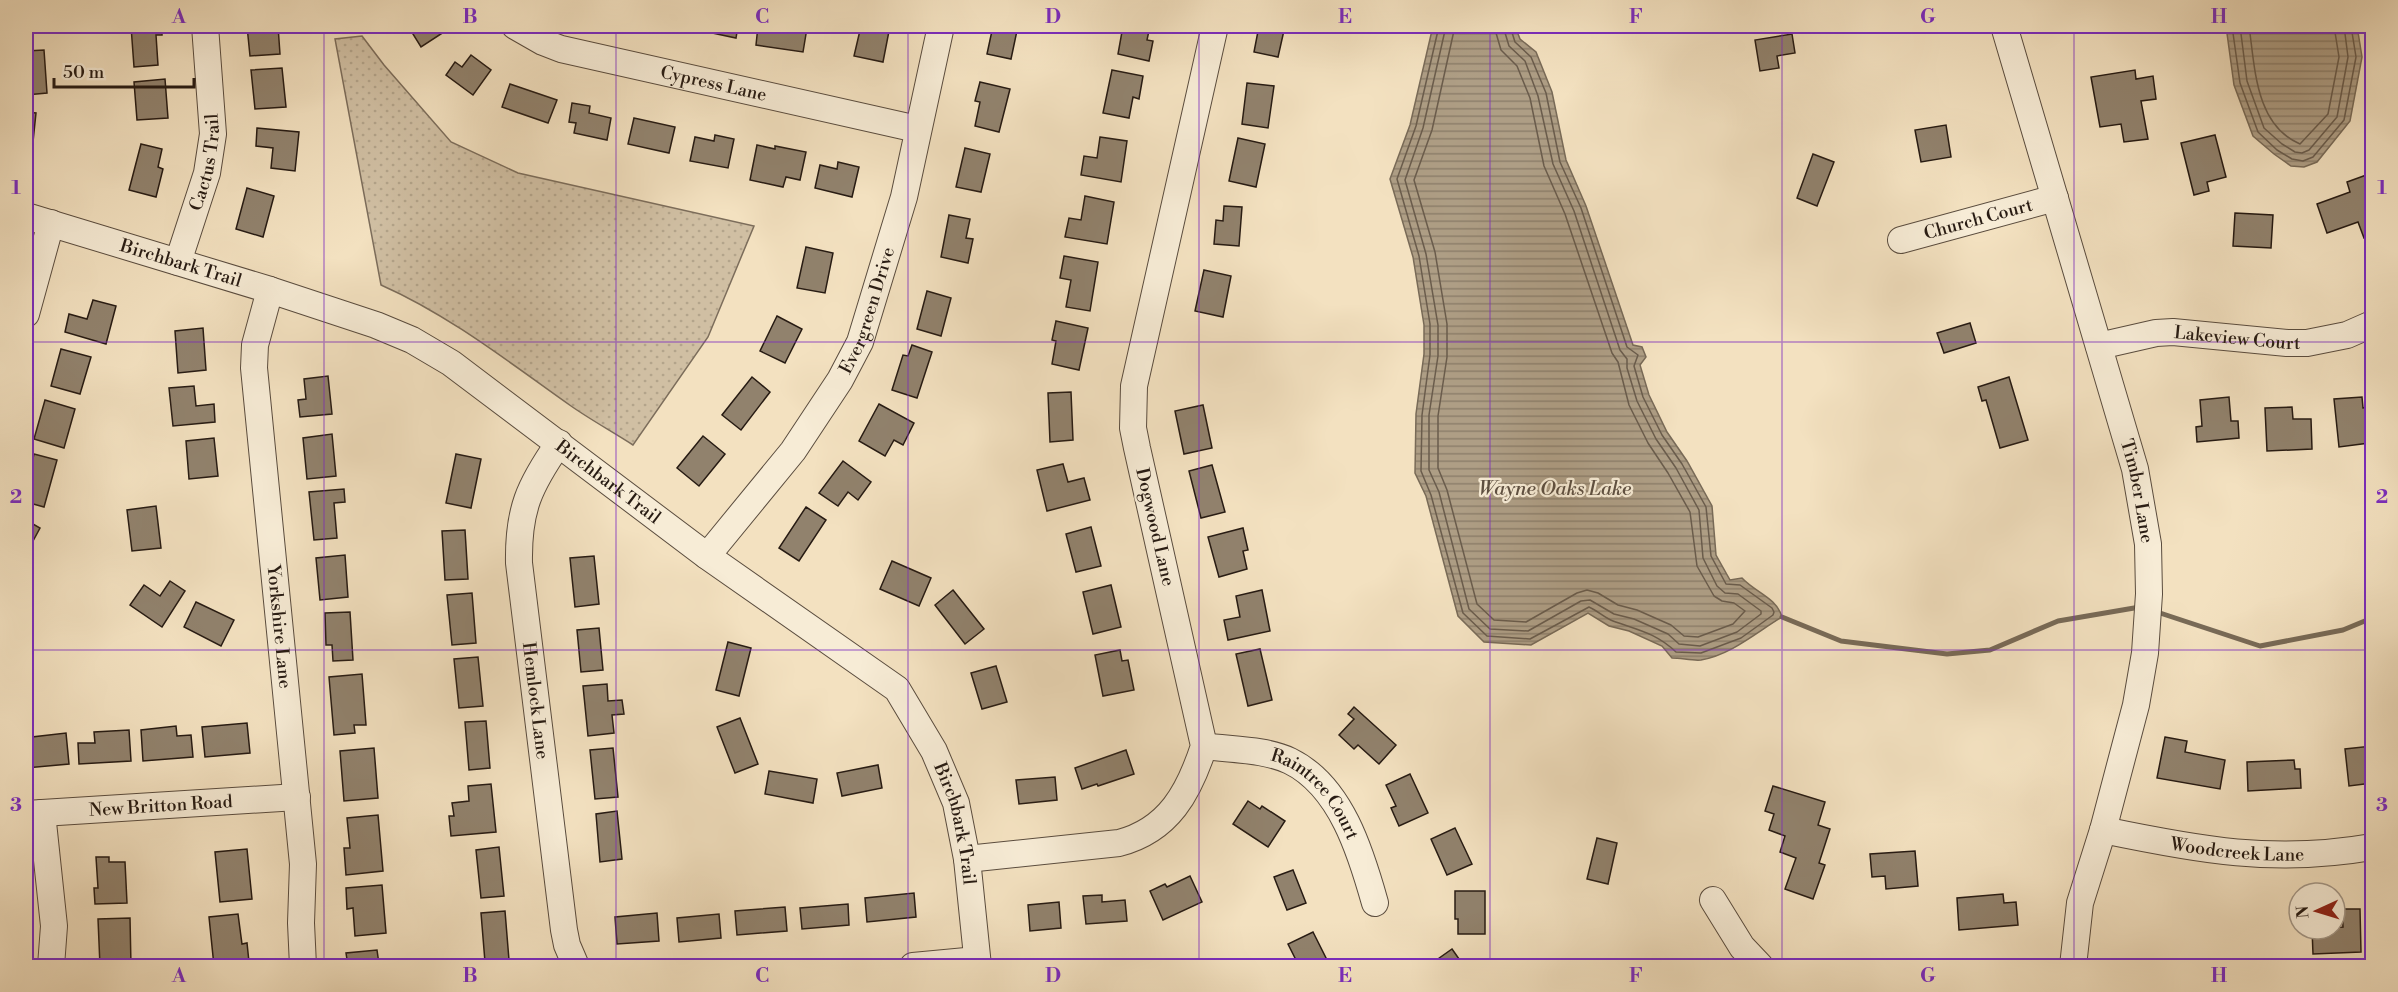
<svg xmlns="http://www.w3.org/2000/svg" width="2398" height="992" viewBox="0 0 2398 992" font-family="'Libre Bodoni',serif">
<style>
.green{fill:url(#green-dots);stroke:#7c6d5b;stroke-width:1.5}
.water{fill:url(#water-rules);stroke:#786a57;stroke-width:1.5}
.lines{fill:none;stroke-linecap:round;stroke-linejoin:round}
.shore{stroke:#6a5c4c;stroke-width:1.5}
.stream{stroke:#786a57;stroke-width:5}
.building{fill:#91826d;stroke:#271b13;stroke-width:1.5}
.minor-casing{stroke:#5a4c3e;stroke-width:28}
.minor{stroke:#f7ecd6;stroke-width:26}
.grid{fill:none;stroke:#7b2cbf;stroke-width:1.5;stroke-opacity:0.55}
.labels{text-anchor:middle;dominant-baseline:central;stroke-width:4.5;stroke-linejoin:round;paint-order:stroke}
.street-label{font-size:18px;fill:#271b13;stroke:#f7ecd6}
.water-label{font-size:20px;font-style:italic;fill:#5d4f41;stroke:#f7ecd6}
.neatline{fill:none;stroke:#7b2cbf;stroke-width:2}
.grid-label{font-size:20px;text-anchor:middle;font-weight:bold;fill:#7b2cbf}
</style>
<defs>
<pattern id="green-dots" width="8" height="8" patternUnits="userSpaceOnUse" patternTransform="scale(1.5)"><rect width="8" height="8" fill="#d0bfa3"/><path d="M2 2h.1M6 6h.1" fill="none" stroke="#b3a48b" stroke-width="1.8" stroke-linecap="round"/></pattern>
<pattern id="water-rules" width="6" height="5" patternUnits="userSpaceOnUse" patternTransform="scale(1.5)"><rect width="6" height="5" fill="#ae9e85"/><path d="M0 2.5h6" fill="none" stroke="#8e806c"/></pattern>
</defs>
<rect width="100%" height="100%" fill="#f3e1c0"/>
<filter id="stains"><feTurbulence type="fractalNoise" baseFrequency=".00333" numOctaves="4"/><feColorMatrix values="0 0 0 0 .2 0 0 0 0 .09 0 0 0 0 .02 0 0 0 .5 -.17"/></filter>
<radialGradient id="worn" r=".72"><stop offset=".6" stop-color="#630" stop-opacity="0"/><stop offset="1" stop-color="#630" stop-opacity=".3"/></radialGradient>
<path class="green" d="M362,36l22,29 67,77 67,31 236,53 -46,111 -75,108c-20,-13 -42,-25 -62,-39 -61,-43 -122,-91 -190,-121l-46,-246z"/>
<g class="water">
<path d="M1433,26h82l5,13 16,13 16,40 14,68 20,46 47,139 9,2 4,10 -6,8 9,30 18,37 20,29 25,45 4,49 14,25 12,-2c14,15 34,19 40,39 -25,15 -51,38 -81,43 -8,1 -20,-2 -29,-2l-10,-12 -33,-15 -20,-5 -21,-13 -57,32 -47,-3 -26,-26 -32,-120 -11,-23 1,-59 8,-60v-29l-11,-68 -23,-78 20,-54z"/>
<path d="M2226,26h131l5,31 -12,64 -33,41 -13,5 -13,-1 -17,-12 -21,-18 -19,-51z"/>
</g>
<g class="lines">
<g class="shore">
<path d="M1439,26l-23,100 -19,53 22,77 11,68v31l-8,60 -1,56 10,24 32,118 24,23 43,3 59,-32c9,4 16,11 24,14 25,9 43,12 63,31l25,1 40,-15 32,-23 1,-3 -2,-4 -32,-23 -14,-1 -15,-28 -5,-49 -24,-43 -20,-29 -19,-38 -9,-31 4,-11 -11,-8 -46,-139 -21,-46 -14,-69 -15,-36 -16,-15 -5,-16"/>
<path d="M1446,26l-23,102 -18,52 21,74 12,71v31l-9,59v55l10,22 30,117 21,20 38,2 53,-30 9,-1 24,14 20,5 34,15 11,10 21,2 37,-14 24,-18v-3l-23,-17 -13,-1 -8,-7 -14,-28 -4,-48 -23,-42 -20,-29 -19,-38 -10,-33v-9l-7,-9 -46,-139 -21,-47 -15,-68 -13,-35 -16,-15 -6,-20"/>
<path d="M1455,26l-23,104 -18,50 21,72 12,72v33l-9,59v52l9,22 30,114 17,16 32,2 51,-29 10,-3 11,3 20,12 19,5 34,15 13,11 14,1 35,-13 12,-13 -11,-8 -12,-2 -8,-5 -17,-30 -7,-54 -22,-39 -20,-30 -19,-38 -11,-43 -6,-9 -47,-139 -21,-48 -14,-68 -13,-32 -16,-16 -7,-24"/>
<path d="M2232,26l8,57 18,49 19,18 15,9 11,2 10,-4 31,-37 12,-63 -5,-31"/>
<path d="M2240,26l7,55 17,47 18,16 13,8 7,1 7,-3 28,-33 11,-60 -4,-31"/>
<path d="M2249,26c6,41 6,99 51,118l28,-30 11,-57 -5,-31"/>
</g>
<g class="stream">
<path d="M2154,611l106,35 83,-16 29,-12"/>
<path d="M1782,617l59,24 106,13 43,-4 68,-29 82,-14"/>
</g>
</g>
<g class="building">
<path d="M131,26h31v9h-6l2,30 -24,2z"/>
<path d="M247,26h31l2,28 -30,2z"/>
<path d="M408,26h36l3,4 -26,17z"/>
<path d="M693,26h45l-2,12 -43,-9z"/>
<path d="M758,26h31l18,2 -4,24 -47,-7z"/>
<path d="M861,26h29l-7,36 -29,-6z"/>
<path d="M993,26h25l-7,33 -24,-5z"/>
<path d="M1123,26h27l-3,14 6,1 -4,20 -31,-7z"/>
<path d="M1259,26h26l-7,31 -24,-5z"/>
<path d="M2105,26h23v2z"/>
<path d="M1792,34l3,19 -18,3 2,12 -19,3 -5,-31z"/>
<path d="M44,50l3,43 -21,2v-44z"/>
<path d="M471,55l20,15 -18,25 -27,-20 9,-13 7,5z"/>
<path d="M282,68l4,39 -31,2 -4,-39z"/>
<path d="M1112,70l31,6 -4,23 -6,-2 -4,21 -26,-5z"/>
<path d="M2135,70l1,9 17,-3 3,23 -15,2 7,38 -24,3 -3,-18 -21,3 -9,-50z"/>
<path d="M165,79l3,39 -31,2 -3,-38z"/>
<path d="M980,82l30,7 -11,43 -24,-6 5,-24 -5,-1z"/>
<path d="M1247,83l27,3 -6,42 -26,-4z"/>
<path d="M510,84l47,16 -9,23 -46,-16z"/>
<path d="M572,103l18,3 -1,7 22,5 -4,22 -33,-7 2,-10 -7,-1z"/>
<path d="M26,112l10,1 -5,48 -5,-1z"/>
<path d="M634,118l41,9 -6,26 -41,-9z"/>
<path d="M1946,125l5,32 -30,5 -6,-32z"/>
<path d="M257,128l42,4 -4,39 -24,-3 2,-20 -17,-2z"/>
<path d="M715,135l19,4 -6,29 -38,-7 5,-24 19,4z"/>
<path d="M2215,135l11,42 -19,5 2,9 -15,4 -13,-52z"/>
<path d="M1100,137l27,4 -6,41 -40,-7 3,-19 13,2z"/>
<path d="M1238,138l27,6 -9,43 -27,-6z"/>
<path d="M141,144l21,5 -4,18 5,2 -7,28 -27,-7z"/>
<path d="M757,145l18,4v-3l31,6 -6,28 -14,-3 -3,10 -33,-7z"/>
<path d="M965,148l25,6 -9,38 -25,-5z"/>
<path d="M1813,154l21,8 -17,44 -20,-8z"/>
<path d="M838,162l21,5 -7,30 -37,-9 5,-23 17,4z"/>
<path d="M2369,174l3,9v52l-8,3 -6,-16 -31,11 -10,-29 33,-12 -3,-10z"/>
<path d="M247,188l27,8 -11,41 -27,-8z"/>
<path d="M1085,196l29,6 -7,42 -42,-7 4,-19 12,2z"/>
<path d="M1224,206l18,1 -3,39 -25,-2 2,-24 7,1z"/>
<path d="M2235,213l38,2 -2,33 -38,-2z"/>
<path d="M949,215l21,4 -4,19 7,1 -5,24 -27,-6z"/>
<path d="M806,247l27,6 -8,40 -28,-5z"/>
<path d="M1064,256l34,6 -8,49 -24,-4 5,-27 -11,-2z"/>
<path d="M1204,270l27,6 -8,41 -28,-6z"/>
<path d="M927,291l24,7 -10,38 -24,-7z"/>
<path d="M93,300l23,6 -10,38 -41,-12 4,-18 18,5z"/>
<path d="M777,316l25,13 -17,34 -25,-12z"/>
<path d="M1056,321l32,7 -9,42 -27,-6 4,-23 -4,-1z"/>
<path d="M1970,323l6,20 -32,10 -7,-20z"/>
<path d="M203,328l3,42 -28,3 -3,-42z"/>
<path d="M912,345l20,7 -15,46 -25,-8 11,-35 5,1z"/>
<path d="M61,349l30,8 -11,37 -29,-8z"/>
<path d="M328,376l4,38 -32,3 -2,-17 8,-1 -2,-20z"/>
<path d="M752,377l18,15 -29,38 -19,-15z"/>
<path d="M2009,377l19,63 -28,8 -14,-48 -4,1 -4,-14z"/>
<path d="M194,386l2,20 18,-2 1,18 -42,4 -4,-38z"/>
<path d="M1071,392l2,48 -23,2 -2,-49z"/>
<path d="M2229,397l2,24h7l1,17 -42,4 -1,-15 6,-1 -2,-26z"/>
<path d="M2362,397l1,11 9,-1v26h-4l1,10 -30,4 -5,-48z"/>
<path d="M45,400l30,9 -11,39 -30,-9z"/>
<path d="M879,404l35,19 -11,22 -9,-5 -9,16 -26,-15z"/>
<path d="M1203,405l9,43 -28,6 -9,-43z"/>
<path d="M2292,407l1,12h18l1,30 -45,2 -2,-43z"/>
<path d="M332,434l4,42 -29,3 -4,-41z"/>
<path d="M703,436l22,18 -26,32 -22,-18z"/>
<path d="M214,438l4,38 -29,3 -3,-38z"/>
<path d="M34,454l23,6 -13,47 -18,-5v-15z"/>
<path d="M456,454l25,5 -10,49 -25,-5z"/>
<path d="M843,461l28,21 -13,18 -10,-8 -10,14 -19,-13z"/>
<path d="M1063,464l5,18 16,-4 6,22 -43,11 -10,-41z"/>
<path d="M1212,465l13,47 -24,6 -12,-47z"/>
<path d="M344,489l1,13 -11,1 3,35 -23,2 -5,-48z"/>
<path d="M156,506l5,42 -29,3 -5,-41z"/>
<path d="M806,507l20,13 -27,41 -20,-13z"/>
<path d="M26,520l14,8 -14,26z"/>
<path d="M1091,527l10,39 -25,6 -10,-38z"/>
<path d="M1243,528l5,22 -5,1 4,18 -28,8 -11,-40z"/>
<path d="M465,530l3,49 -23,1 -3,-49z"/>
<path d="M345,555l3,42 -28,3 -4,-42z"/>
<path d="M594,556l5,48 -24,3 -5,-49z"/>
<path d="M892,561l39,17 -12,28 -39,-17z"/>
<path d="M170,581l15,10 -23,36 -32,-22 14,-20 16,11z"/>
<path d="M1111,585l10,42 -28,7 -10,-42z"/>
<path d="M953,590l31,39 -19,15 -30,-39z"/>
<path d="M1262,590l8,41 -42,9 -4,-20 16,-3 -4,-21z"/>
<path d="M472,593l4,50 -24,2 -5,-50z"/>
<path d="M196,602l38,18 -13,26 -37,-19z"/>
<path d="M350,612l3,48 -20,1 -1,-16h-6l-1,-32z"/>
<path d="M599,628l4,42 -22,2 -4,-42z"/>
<path d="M728,642l23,6 -12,48 -23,-6z"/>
<path d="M1260,649l12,51 -24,6 -12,-52z"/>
<path d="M1120,650l2,11 6,-1 6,30 -31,6 -8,-41z"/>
<path d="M478,657l5,49 -24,2 -5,-49z"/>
<path d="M996,666l11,36 -25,7 -11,-36z"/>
<path d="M362,674l4,51h-12l1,8 -21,2 -5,-58z"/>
<path d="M607,684l1,17 14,-1 2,14 -12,1 2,18 -26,3 -5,-50z"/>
<path d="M1354,707l42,38 -17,19 -21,-19 -4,4 -15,-14 15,-16 -6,-5z"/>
<path d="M740,718l18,46 -23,9 -18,-46z"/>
<path d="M486,721l4,47 -21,2 -4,-48z"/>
<path d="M247,723l3,30 -45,4 -3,-30z"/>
<path d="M176,726l1,10 14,-1 2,22 -50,4 -2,-31z"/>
<path d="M129,730l2,31 -52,3 -1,-21h17l-1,-11z"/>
<path d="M66,733l3,31 -43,4v-21l6,-1v-9z"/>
<path d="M2165,737l22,4 -2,11 40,8 -5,29 -63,-11z"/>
<path d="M2372,746v37l-23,3 -4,-37z"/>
<path d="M374,748l4,50 -34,3 -4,-50z"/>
<path d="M613,748l5,49 -23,2 -5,-49z"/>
<path d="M1126,750l8,24 -36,12 -1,-2 -15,5 -7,-21z"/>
<path d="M2294,760l1,9h5l1,19 -53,3 -1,-29z"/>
<path d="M878,765l4,23 -40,8 -5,-23z"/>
<path d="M769,771l48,8 -4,24 -48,-9z"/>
<path d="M1410,774l18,39 -29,13 -8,-18 5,-2 -10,-21z"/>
<path d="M1055,777l2,23 -38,4 -3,-24z"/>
<path d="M491,784l5,48 -45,4 -2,-20h5l-2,-13 17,-2 -1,-15z"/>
<path d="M1773,786l52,16 -7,23 12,4 -11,34 6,2 -12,34 -28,-10 11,-31 -16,-6 5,-16 -16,-6 5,-16 -9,-3z"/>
<path d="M1248,801l12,8 2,-3 23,15 -17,26 -35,-23z"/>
<path d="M617,811l5,48 -22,3 -4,-48z"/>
<path d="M378,815l5,56 -37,4 -2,-27h6l-3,-30z"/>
<path d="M1455,828l17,36 -25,11 -16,-36z"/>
<path d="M1597,838l20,5 -9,41 -21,-5z"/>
<path d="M499,847l5,49 -23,2 -5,-48z"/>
<path d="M247,849l5,50 -32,3 -5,-50z"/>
<path d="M1915,851l3,35 -32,3 -1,-13 -13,1 -2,-23z"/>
<path d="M96,857h13v5h16l2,41 -32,1 -1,-16h4z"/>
<path d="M1293,870l13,33 -19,7 -13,-33z"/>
<path d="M1190,876l12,26 -39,18 -13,-29 15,-7 2,3z"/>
<path d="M382,885l4,48 -31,3 -2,-28 -6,1 -1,-21z"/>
<path d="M1455,891h30v43h-27v-15h-3z"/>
<path d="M914,893l2,24 -49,5 -2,-24z"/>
<path d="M2003,894l1,9 12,-1 2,23 -59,5 -2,-32z"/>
<path d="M1102,895v7l23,-2 2,21 -41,3 -3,-28z"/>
<path d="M1059,902l2,26 -31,3 -2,-26z"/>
<path d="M848,904l1,21 -47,4 -2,-21z"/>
<path d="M785,907l2,24 -50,4 -2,-24z"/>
<path d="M2342,909h18l1,43 -48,2 -1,-25 31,-2z"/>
<path d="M505,911l4,49 -24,2 -4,-49z"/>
<path d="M657,913l2,28 -42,3 -2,-27z"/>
<path d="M238,914l4,30 5,-1 2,19 -35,4 -5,-49z"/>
<path d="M719,914l2,24 -42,4 -2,-24z"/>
<path d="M130,918l1,48h-31l-2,-47z"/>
<path d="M1313,932l15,30 -9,4h-20l-11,-22z"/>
<path d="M1452,949l12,17h-36z"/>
<path d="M377,950l2,14 -6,2h-25l-2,-13z"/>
<path d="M1644,963l1,3h-21l-1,-2z"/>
</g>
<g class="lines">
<defs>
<g id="minor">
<path id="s1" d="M515,26l28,16 18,7 356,80"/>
<path id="s2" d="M2004,26l131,443 13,75 1,50 -4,59 -9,52 -33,125 -23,73 -7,63"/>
<path id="s3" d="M26,216l244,74 106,35 36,15 39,23 256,193 190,133 37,62 22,52 11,56 11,107"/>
<path id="s4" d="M1901,240l154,-42"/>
<path id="s5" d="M178,262l29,-89 6,-39 -8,-108"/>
<path id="s6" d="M270,290l-15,55 -1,23 49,496 -2,59 2,43"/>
<path d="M26,314l25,-91"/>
<path id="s7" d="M2099,346l57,-13 17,-1 114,11h20l40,-8 25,-11"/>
<path id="s8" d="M559,443c-30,43 -41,67 -40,120l45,367 3,15 9,21"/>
<path id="s9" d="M707,556l86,-105 47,-71 20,-38 44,-145 37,-171"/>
<path id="s10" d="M1204,746c27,4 61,3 86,15 51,25 71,92 85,142"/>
<path d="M42,813l12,113 -3,40"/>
<path id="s11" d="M26,814l271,-17"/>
<path id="s12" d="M2103,830c96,20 171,34 269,17"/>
<path d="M967,859l152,-16c50,-13 70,-51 85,-97l-67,-298 -4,-20 1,-42 81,-360"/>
<path d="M1713,900l29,47 18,19"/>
<path d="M913,966l64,-6"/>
</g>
</defs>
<use href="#minor" class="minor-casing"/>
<use href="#minor" class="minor"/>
</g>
<path class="grid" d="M324,26v940M616,26v940M908,26v940M1199,26v940M1490,26v940M1782,26v940M2074,26v940M26,342h2346M26,650h2346"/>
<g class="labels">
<g class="street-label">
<text stroke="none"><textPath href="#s1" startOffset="208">Cypress Lane</textPath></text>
<text stroke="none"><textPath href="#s5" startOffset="104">Cactus Trail</textPath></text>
<text stroke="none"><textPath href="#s4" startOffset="80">Church Court</textPath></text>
<text stroke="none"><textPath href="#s3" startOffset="162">Birchbark Trail</textPath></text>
<text stroke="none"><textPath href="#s9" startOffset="296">Evergreen Drive</textPath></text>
<text stroke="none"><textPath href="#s7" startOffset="140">Lakeview Court</textPath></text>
<text stroke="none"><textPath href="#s3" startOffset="648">Birchbark Trail</textPath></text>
<text stroke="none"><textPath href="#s2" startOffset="484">Timber Lane</textPath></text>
<text transform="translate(1155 527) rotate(77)">Dogwood Lane</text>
<text stroke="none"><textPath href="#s6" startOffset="340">Yorkshire Lane</textPath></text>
<text stroke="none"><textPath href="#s8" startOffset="268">Hemlock Lane</textPath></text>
<text stroke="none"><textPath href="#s10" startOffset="129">Raintree Court</textPath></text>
<text stroke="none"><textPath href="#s11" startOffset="135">New Britton Road</textPath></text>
<text stroke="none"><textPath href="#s3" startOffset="1152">Birchbark Trail</textPath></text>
<text stroke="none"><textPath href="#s12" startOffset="136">Woodcreek Lane</textPath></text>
</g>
<g class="water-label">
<text x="1555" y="489">Wayne Oaks Lake</text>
</g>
</g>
<rect width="2398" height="992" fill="none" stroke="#f3e1c0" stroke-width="66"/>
<g transform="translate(2317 911) rotate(266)"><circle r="28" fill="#f7ecd6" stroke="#a49888" stroke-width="1.5"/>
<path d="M0-4.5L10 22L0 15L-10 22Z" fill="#8f2418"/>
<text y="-9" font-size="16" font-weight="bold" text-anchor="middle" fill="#271b13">N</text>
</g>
<path d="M54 78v9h140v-9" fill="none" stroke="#271b13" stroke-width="3"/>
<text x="63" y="78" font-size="18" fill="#271b13" stroke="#f7ecd6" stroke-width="4.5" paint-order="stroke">50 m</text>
<rect x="33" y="33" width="2332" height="926" class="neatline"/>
<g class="grid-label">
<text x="179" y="23">A</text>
<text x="470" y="23">B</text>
<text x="762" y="23">C</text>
<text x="1053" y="23">D</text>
<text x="1345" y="23">E</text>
<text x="1636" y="23">F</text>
<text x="1928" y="23">G</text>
<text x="2219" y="23">H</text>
<text x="16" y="194">1</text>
<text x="2382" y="194">1</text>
<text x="16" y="503">2</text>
<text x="2382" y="503">2</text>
<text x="16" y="811">3</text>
<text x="2382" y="811">3</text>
<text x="179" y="982">A</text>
<text x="470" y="982">B</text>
<text x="762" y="982">C</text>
<text x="1053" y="982">D</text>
<text x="1345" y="982">E</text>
<text x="1636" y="982">F</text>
<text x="1928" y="982">G</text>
<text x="2219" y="982">H</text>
</g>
<rect width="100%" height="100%" filter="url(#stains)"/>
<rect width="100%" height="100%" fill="url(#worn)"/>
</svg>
